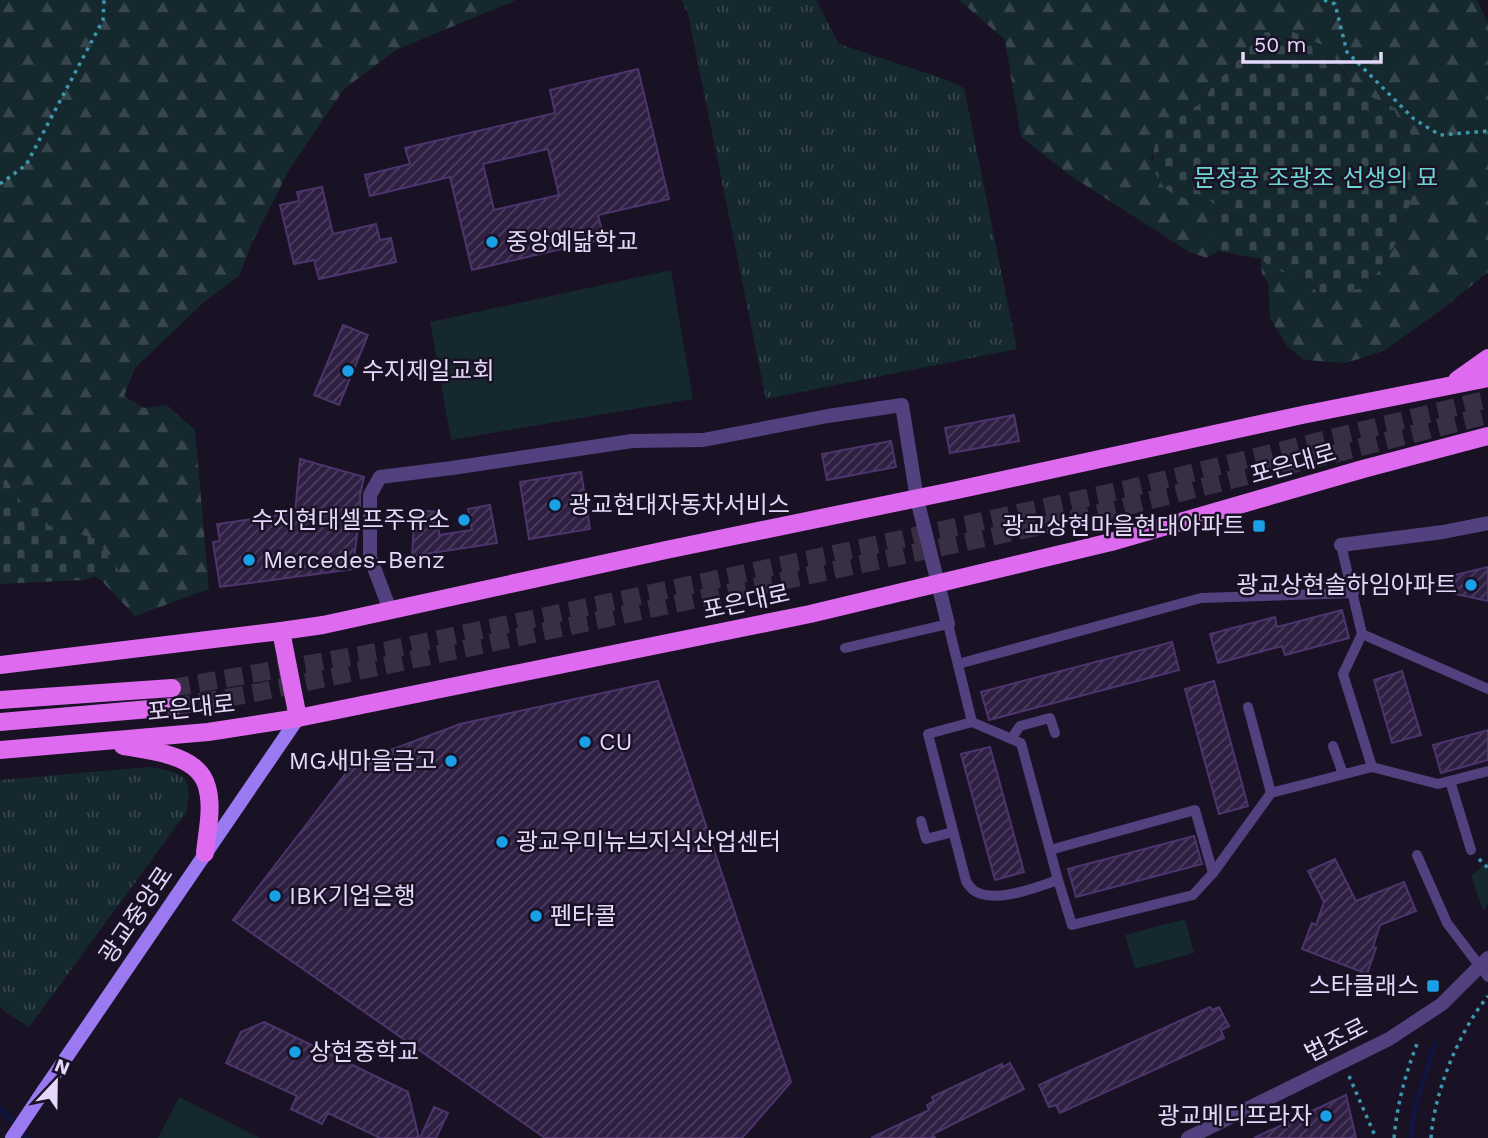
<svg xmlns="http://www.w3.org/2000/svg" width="1488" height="1138" viewBox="0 0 1488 1138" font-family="'Work Sans','Noto Sans KR',sans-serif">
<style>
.grass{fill:url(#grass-tufts)}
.forest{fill:url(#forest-firs)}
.cemetery{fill:url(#cemetery-stones)}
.park{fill:#15282d}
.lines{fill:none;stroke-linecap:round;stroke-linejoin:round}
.stream{stroke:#10153f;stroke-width:5}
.building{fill:url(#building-hatch);stroke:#4d346c;stroke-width:2;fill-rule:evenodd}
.primary-tunnel{stroke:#382f44;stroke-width:18;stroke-dasharray:18 9;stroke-linecap:butt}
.path{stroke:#3c97ab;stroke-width:3.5;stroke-dasharray:3.5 5;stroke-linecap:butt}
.service{stroke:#52417e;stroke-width:10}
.minor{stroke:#52417e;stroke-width:14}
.tertiary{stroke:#52417e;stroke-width:14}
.secondary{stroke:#9a79f1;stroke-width:14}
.primary{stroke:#de6bef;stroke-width:18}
.secondary-bridge{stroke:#9a79f1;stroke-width:14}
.poi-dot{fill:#19a0e7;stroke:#191124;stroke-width:2.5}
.labels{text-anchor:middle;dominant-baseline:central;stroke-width:5;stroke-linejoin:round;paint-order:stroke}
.park-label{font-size:24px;fill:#6cd4d3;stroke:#191124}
.poi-label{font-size:24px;fill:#e5d8fb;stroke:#191124;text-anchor:start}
.street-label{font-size:24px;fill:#e5d8fb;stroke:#191124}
</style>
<defs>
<pattern id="grass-tufts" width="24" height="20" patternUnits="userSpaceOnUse" patternTransform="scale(1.75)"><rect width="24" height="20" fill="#15282d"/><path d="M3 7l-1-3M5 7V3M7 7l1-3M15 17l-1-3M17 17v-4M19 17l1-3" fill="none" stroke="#37464c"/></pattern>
<pattern id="forest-firs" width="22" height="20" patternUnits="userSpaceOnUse" patternTransform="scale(1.75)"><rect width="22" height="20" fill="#15282d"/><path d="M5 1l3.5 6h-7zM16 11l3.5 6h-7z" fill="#37464c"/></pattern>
<pattern id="cemetery-stones" width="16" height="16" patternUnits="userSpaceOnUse" patternTransform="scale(1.75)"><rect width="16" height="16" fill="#15282d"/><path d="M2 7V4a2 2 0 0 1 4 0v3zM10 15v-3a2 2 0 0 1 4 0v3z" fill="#37464c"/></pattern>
<pattern id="building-hatch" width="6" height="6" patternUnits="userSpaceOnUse" patternTransform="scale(1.75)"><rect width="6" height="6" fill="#2f1f43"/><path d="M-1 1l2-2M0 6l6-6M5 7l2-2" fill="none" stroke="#4d3f5f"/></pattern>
</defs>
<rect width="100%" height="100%" fill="#191124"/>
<g class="grass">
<path d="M681,0h135l23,44 108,36 17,8 53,261 -251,50 -78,-385z"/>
<path d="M149,767c36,6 45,8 37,46l-157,214 -24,-15 -5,-6v-226z"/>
</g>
<g class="forest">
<path d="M0,0h516l-120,50 -52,39 -55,81 -38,75 -11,30 -38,29 -67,64 -11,28 20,12 23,-3 28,25 14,159 -74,27 -34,-36 -60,-33 -41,6z"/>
<path d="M959,0h518l11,23v249l-43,35 -61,44 -39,12 -41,-3 -17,-14 -17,-28 -2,-35 -6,-9 -1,-15 9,8 13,5 14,3 8,4 16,17 12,1 27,-9 17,-15 24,-38 17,-61 -9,-44 -12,-13 -4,-10c-7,-4 -14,-6 -21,-9 -21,-11 -31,-30 -43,-50l-91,10 -9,13 -14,11 -9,16 -8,8 -25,13 -10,10 -12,30 41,39 18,2 9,10 -3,27 2,14 -11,7 -18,-6 -118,-76 -50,-39 -16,-97z"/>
</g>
<g class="cemetery">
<path d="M1289,30l40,18 15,26 15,16 16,9 18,8 4,10 12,13 8,22 1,22 -17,61 -24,38 -17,15 -27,9 -12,-1 -16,-17 -8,-4 -14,-3 -13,-5 -9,-8 -43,-8 -2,-14 3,-27 -9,-10c-10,-1 -22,0 -32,-4 -29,-12 -31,-46 -14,-69 10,-13 29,-15 40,-27 4,-5 7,-13 11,-18 4,-4 9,-7 13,-10 11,-12 19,-27 30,-39z"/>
<path d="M0,470l23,35 16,1 9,19 48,14 23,32 -36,9 -83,4z"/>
</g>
<g class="park">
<path d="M671,270l22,129 -242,41 -21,-118z"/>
<path d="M1488,861v43l-5,7 -12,-35z"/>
<path d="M1185,919l9,34 -59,16 -10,-34z"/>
<path d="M179,1097l81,41h-102z"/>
</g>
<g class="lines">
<g class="stream">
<path d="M0,1108l27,30"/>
<path d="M1411,1138l4,-32 20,-62"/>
</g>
</g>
<g class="building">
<path d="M638,69l31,130 -71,16 6,24 -132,31 -22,-93 -80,19 -5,-21 45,-11 -5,-16 150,-35 -5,-23zM548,149l11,46 -65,15 -11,-46z"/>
<path d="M322,187l11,47 43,-10 4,16 11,-2 5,24 -77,17 -5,-19 -20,4 -14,-59 19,-4 -2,-9z"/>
<path d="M343,325l25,10 -29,70 -25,-10z"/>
<path d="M1014,415l5,26 -69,12 -5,-25z"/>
<path d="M891,441l5,26 -69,13 -5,-26z"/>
<path d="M300,459l64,18 -4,18v13l-7,61 -133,18 -7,-45 7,-1 -3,-17 78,-11z"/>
<path d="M581,472l9,57 -61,10 -9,-57z"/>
<path d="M490,505l7,38 -85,13 3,-46 25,2 -1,23 33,-5 -4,-21z"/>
<path d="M1488,567v34l-33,-7 -4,-18z"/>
<path d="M1342,610l7,28 -64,17 -3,-9 -64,17 -8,-29 65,-17 2,10z"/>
<path d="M1172,642l7,28 -190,50 -8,-28z"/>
<path d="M1402,671l19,64 -29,8 -18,-63z"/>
<path d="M658,681l133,401 -49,56h-197l-312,-218 120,-156 107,-40z"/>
<path d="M1214,681l34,125 -29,8 -34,-125z"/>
<path d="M1488,730v30l-47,13 -8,-28z"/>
<path d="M990,747l34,125 -29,8 -34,-126z"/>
<path d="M1194,836l8,28 -126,33 -8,-28z"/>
<path d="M1335,859l21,42 48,-19 12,29 -36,14 -7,22 3,1 -9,26 -65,-25 10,-26 4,2 8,-23 -16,-31z"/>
<path d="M1210,1007l2,3 7,-3 10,19 -8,4 3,8 -164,75 -4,-8 -7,2 -10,-22z"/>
<path d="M264,1022l144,70 11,46h-39l-52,-25 -6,11 -31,-15 6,-13 -71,-33 15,-31z"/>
<path d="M1010,1063l14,26 -91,45 2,4h-64l58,-28 -2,-5 7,-4 -2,-4 70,-33 1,3z"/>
<path d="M1346,1095l10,43h-102z"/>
<path d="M434,1107l14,6 -12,25h-16z"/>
</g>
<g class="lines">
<g class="primary-tunnel">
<path d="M172,688l216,-38 464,-100 279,-62 357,-89"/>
<path d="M173,707l87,-15 828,-176 400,-101"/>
</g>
<g class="path">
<path d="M1324,0l11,4 12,48 67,67 26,16 48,-4"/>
<path d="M0,184l26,-19 77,-145 1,-20"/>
<path d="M1479,859l9,9"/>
<path d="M1349,1076l27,62"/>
<path d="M1394,1138c3,-33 11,-63 23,-94"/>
<path d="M1431,1138c3,-45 28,-107 57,-142"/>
</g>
<g class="service">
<path d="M1341,545l21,89 126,55"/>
<path d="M1362,634l-19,40 29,93"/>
<path d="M845,648l103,-24 24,98 -44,12 38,147c1,2 6,8 7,9 21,15 63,-3 85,-10l14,45 121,-30 20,-22 58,-80 101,-26 66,17 50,-13"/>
<path d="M958,664l243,-66 153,-5"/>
<path d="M1248,707l23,86"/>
<path d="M972,722l49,21 37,137"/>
<path d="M1011,739l9,-13 30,-8 5,15"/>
<path d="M1333,746l10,28"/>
<path d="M1450,781l21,69"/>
<path d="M921,821l5,18 27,-7"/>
<path d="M1050,850l145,-40 18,63"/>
<path d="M1417,855l30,68 41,54"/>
</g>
<g class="minor">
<path d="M1341,545l102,-13 45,-9"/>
<path d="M390,610l-20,-53v-62l10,-18 72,-9 180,-27 71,-1 125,-24 74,-11 15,94 31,125"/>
</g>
<path class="tertiary" d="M1188,1138l201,-99 53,-35 46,-46"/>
<path class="secondary" d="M44,1090l254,-372"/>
<g class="primary">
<path d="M1457,380l31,-22"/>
<path d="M281,631l17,87"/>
<path d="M0,665l281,-34 42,-6 343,-75 291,-60 345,-75 186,-37"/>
<path d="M0,700l172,-12"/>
<path d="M0,722l173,-15"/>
<path d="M123,746c27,5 76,8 84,41 6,21 0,45 -2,66"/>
<path d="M0,750l208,-18 90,-14 512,-104 301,-72 252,-73 125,-33"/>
</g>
<path class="secondary-bridge" d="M12,1138l32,-48"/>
</g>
<g class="poi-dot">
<circle cx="492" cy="242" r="7"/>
<circle cx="348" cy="371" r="7"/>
<circle cx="555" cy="505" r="7"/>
<circle cx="464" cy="520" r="7"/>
<rect x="1252" y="519" width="14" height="14" rx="3.5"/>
<circle cx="249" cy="560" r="7"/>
<circle cx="1471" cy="585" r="7"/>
<circle cx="585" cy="742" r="7"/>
<circle cx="451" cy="761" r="7"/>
<circle cx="502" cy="842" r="7"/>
<circle cx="275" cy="896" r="7"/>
<circle cx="536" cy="916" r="7"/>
<rect x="1426" y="979" width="14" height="14" rx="3.5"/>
<circle cx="295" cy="1052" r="7"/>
<circle cx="1326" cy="1116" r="7"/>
</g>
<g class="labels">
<g class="park-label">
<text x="1316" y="178">문정공 조광조 선생의 묘</text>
</g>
<g class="poi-label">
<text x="506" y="242">중앙예닮학교</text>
<text x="362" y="371">수지제일교회</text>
<text x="569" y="505">광교현대자동차서비스</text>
<text x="450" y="520" text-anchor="end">수지현대셀프주유소</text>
<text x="1245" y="526" text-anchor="end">광교상현마을현대아파트</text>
<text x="263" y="560">Mercedes-Benz</text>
<text x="1457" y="585" text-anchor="end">광교상현솔하임아파트</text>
<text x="599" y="742">CU</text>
<text x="437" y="761" text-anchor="end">MG새마을금고</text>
<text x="516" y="842">광교우미뉴브지식산업센터</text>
<text x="289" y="896">IBK기업은행</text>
<text x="550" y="916">펜타콜</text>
<text x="1419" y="986" text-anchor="end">스타클래스</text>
<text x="309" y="1052">상현중학교</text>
<text x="1312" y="1116" text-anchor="end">광교메디프라자</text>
</g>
<g class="street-label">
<text transform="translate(1293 464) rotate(-16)">포은대로</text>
<text transform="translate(746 602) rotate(-12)">포은대로</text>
<text transform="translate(191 708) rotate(-6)">포은대로</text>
<text transform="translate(136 915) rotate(-56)">광교중앙로</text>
<text transform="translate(1336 1040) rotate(-27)">법조로</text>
</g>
</g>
<g transform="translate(56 1082) rotate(22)" stroke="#191124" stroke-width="5" paint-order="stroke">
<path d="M0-5L12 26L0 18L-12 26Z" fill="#e5d8fb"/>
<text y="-10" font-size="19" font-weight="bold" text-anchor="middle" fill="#e5d8fb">N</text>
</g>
<path d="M1243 52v10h138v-10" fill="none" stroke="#e5d8fb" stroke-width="3.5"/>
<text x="1254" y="52" font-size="21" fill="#e5d8fb" stroke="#191124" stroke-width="5" paint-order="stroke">50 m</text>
</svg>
